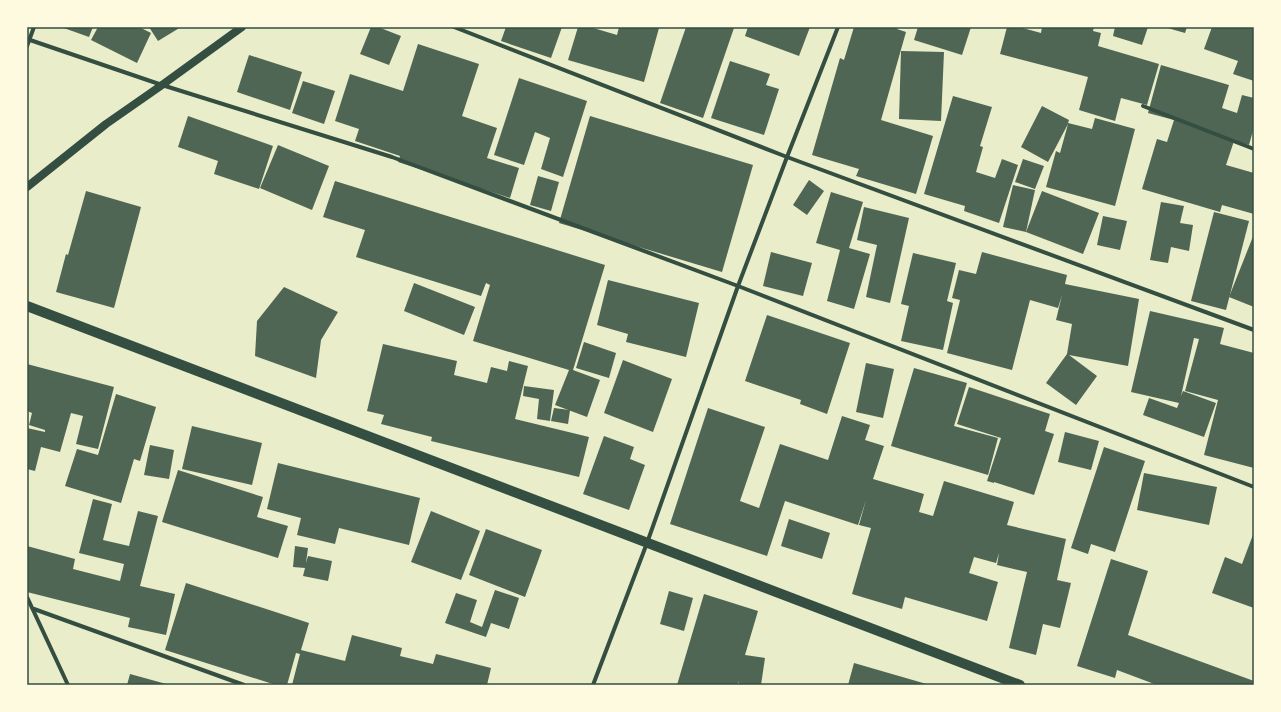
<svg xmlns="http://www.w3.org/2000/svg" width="1281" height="712" viewBox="0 0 1281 712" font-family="'IBM Plex Sans',sans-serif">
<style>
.building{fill:#4f6655}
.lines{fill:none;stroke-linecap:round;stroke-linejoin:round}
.minor{stroke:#344e41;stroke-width:4}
.secondary{stroke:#344e41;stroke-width:8}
.primary{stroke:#344e41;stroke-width:10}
.neatline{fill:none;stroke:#344e41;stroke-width:1.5}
</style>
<rect width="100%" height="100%" fill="#e9edc9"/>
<g class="building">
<path d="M61,27h32l-4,10z"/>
<path d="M98,27h41l12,6 -14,30 -46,-23z"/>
<path d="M149,27h32l-23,14z"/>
<path d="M371,27h7l23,9 -12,29 -29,-11z"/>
<path d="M506,27h56l-11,31 -50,-17z"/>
<path d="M578,27h12l27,8 2,-8 40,1 -15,54 -76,-22z"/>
<path d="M686,27l48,1 -31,90 -43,-15z"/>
<path d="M748,27h62l-11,29 -54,-20z"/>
<path d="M854,27h44l-1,2 9,3 -25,88 52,16 -17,58 -60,-18 3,-7 -47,-14 28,-97 4,2z"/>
<path d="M918,27h53l-9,28 -48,-15z"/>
<path d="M1007,27h12l22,6 1,-6h52l-1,4 8,2 -3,13 61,18 -12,41 -26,-7 -6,23 -36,-11 9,-33 -88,-23z"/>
<path d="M1115,27h33l-6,18 -29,-9z"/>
<path d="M1164,27h23l-2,6z"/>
<path d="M1212,27h42v54l-21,-7 5,-13 -34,-12z"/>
<path d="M418,44l61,20 -17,52 35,12 -10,30 32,10 -9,30 -112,-36 2,-6 -45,-15 4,-12 -24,-8 15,-47 53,17z"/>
<path d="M901,51l43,1 -3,69 -42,-2z"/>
<path d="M249,55l53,17 -12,38 -53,-18z"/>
<path d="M730,61l40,13 -4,11 13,4 -15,46 -53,-17z"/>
<path d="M1161,65l68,20 -7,23 15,5 5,-18 12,3v29l-5,18 -15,-4 -8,24 28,8v41l-32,-9 -2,7 -78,-23 15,-50 10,3 7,-22 -26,-7z"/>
<path d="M519,78l68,23 -24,76 -22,-8 9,-31 -15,-6 -11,33 -30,-10z"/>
<path d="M303,81l32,10 -11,33 -32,-11z"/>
<path d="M953,96l39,11 -12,39 3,1 -7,25 19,6 7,-19 16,6 -19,58 -35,-12 1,-5 -41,-12z"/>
<path d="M1042,106l27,14 -1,3 24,6 3,-11 40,11 -20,77 -69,-19 10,-36 4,2 8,-29 -20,38 -27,-15z"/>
<path d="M188,116l85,30 -14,43 -45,-15 4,-13 -40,-14z"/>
<path d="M590,116l163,49 -31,107 -163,-49z"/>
<path d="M278,145l51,21 -17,44 -52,-22z"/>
<path d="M1023,159l21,7 -9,23 -20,-7z"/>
<path d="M538,176l21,6 -8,29 -21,-6z"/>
<path d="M809,180l15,11 -17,24 -14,-10z"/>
<path d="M335,181l270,84 -32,105 27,10 -13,37 -32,-12 14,-35 -96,-29 17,-56 -4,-2 -5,13 -125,-39 9,-27 -42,-13z"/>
<path d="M1013,185l22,5 -9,42 -23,-5z"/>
<path d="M86,191l55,16 -27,101 -58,-16 10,-38 2,1z"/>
<path d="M1042,191l57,22 -16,41 -57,-22z"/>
<path d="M831,192l32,10 -14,46 21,6 -16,55 -27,-8 13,-51 -24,-7z"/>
<path d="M1161,202l23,4 -4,17 13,2 -4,26 -18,-4 -3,16 -18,-3z"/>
<path d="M864,207l45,11 -19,85 -24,-6 11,-52 -20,-5z"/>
<path d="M1214,212l35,9 -23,89 -35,-9z"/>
<path d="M1103,216l24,5 -7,29 -23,-5z"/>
<path d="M1254,234v73l-25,-10z"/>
<path d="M771,252l41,11 -9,33 -40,-10z"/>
<path d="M982,252l85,23 -2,9 74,15 -11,67 -59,-11 28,21 -21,29 -30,-22 21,-29 5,-30 -16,-4 6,-25 -4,13 -28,-8 -18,70 -65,-17 13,-53 -8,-2 7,-28 17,4z"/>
<path d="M913,253l43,10 -9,38 6,2 -10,47 -42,-9 8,-35 -8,-2z"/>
<path d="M608,280l91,23 -13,54 -60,-15 2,-8 -31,-9z"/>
<path d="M414,283l61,24 -11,28 -60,-24z"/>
<path d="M284,287l54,25 -17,28 -5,38 -61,-22 2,-35z"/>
<path d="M1150,311l74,17 -4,16 34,9v115l-50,-13 14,-55 -33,-9 14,-52 -5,-1 -13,58 2,-5 33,12 -12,34 -61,-22 6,-17 28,10 2,-5 -48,-11z"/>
<path d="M767,315l83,28 -23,71 -27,-10 1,-4 -56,-19z"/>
<path d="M584,342l32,11 -7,25 -33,-10z"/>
<path d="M383,344l74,17 -3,14 33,8 4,-16 16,4 2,-10 19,5 -13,53 74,18 -10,40 -148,-36 1,-4 -51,-13 3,-9 -17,-4z"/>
<path d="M623,360l49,19 -19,53 -49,-19z"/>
<path d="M866,363l28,6 -11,49 -27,-6z"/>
<path d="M27,364l87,23 -16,62 -22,-5 7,-28 -12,-3 -11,39 -19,-5 -6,24 -8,-2v-41l18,4v-2l-16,-5 3,-12 -5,-2z"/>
<path d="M914,368l53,15 -13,43 44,12 -10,37 -97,-29z"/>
<path d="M524,386l30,4 -4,31 -13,-2 2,-20 -16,-3z"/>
<path d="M969,387l81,27 -5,17 9,3 -20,61 -40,-13v1l-7,-2 14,-43 -44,-14z"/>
<path d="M116,394l40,13 -16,54 -6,-2 -13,44 -56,-17 12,-37 21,6z"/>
<path d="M554,408l16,2 -2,14 -17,-3z"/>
<path d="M708,408l57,19 -25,74 19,7 21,-64 48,16 14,-44 28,9 -5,15 19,6 -11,33 51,15 -5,18 14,4 11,-35 70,21 -7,23 59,14 -9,41 14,3 -11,45 -17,-4 -7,31 -27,-7 18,-76 -30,-7 2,-12 -3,10 -22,-6 -5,16 29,9 -11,39 -82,-24 -3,12 -50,-15 19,-66 -12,-3 7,-25 -8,25 -73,-24 -18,55 -97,-32z"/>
<path d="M192,426l70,17 -10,42 -70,-16z"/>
<path d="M1065,432l34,9 -8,29 -33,-8z"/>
<path d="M604,436l30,11 -4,12 15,6 -16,45 -46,-16z"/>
<path d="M150,445l24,5 -5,29 -25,-4z"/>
<path d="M1104,447l41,14 -30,91 -24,-8 -3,10 -17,-6z"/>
<path d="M278,463l142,35 -11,47 -70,-17 -4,16 -38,-9 4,-17 -34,-9z"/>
<path d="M178,470l85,27 -6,20 31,9 -10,32 -116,-36z"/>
<path d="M1144,473l73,14 -8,38 -72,-15z"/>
<path d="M93,499l19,5 -9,36 26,6 9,-35 20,5 -18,70 35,8 -9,41 -38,-8 2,-9 -103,-26v-46l48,13 -2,10 47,12 4,-17 -45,-11z"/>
<path d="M431,511l49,20 -19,49 -50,-18z"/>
<path d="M789,519l41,14 -8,26 -41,-13z"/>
<path d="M486,529l56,21 -17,47 -56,-22z"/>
<path d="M1254,532v76l-42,-15 13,-36 17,7z"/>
<path d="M295,546l13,2 -2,15 2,-7 24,5 -4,20 -25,-5 2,-8 -12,-1z"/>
<path d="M1111,559l37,12 -20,64 126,46v4h-97l-40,-15 -2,8 -38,-12z"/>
<path d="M186,583l123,40 -8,27 44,11 7,-26 50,13 -2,8 33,8 3,-10 55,14 -4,17h-195l8,-31 -4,-1 -9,32h-11l-111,-35z"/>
<path d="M495,590l24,8 -10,31 -18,-6 -5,14 -41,-14 11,-30 21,7 -7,22 12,5z"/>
<path d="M669,591l24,7 -9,33 -24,-7z"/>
<path d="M704,594l54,17 -13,44 20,3 -4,27h-23l1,-4 -2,4h-60z"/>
<path d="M854,663l76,22h-82z"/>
<path d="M130,674l40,11h-43z"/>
</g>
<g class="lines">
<g class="minor">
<path d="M454,27l333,130 467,173"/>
<path d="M30,40l132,45 230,72 346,129 516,201"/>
<path d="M27,46l7,-19"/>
<path d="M1143,106l111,43"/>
<path d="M27,597l41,88"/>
<path d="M34,609l210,76"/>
<path d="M593,685l54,-142 91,-257 49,-129 51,-130"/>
</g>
<path class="secondary" d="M27,187l79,-63 56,-39 80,-58"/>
<path class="primary" d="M27,306l993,379"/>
</g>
<rect width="1281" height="712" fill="none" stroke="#fefae0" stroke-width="56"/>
<rect x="28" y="28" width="1225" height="656" class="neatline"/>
</svg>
